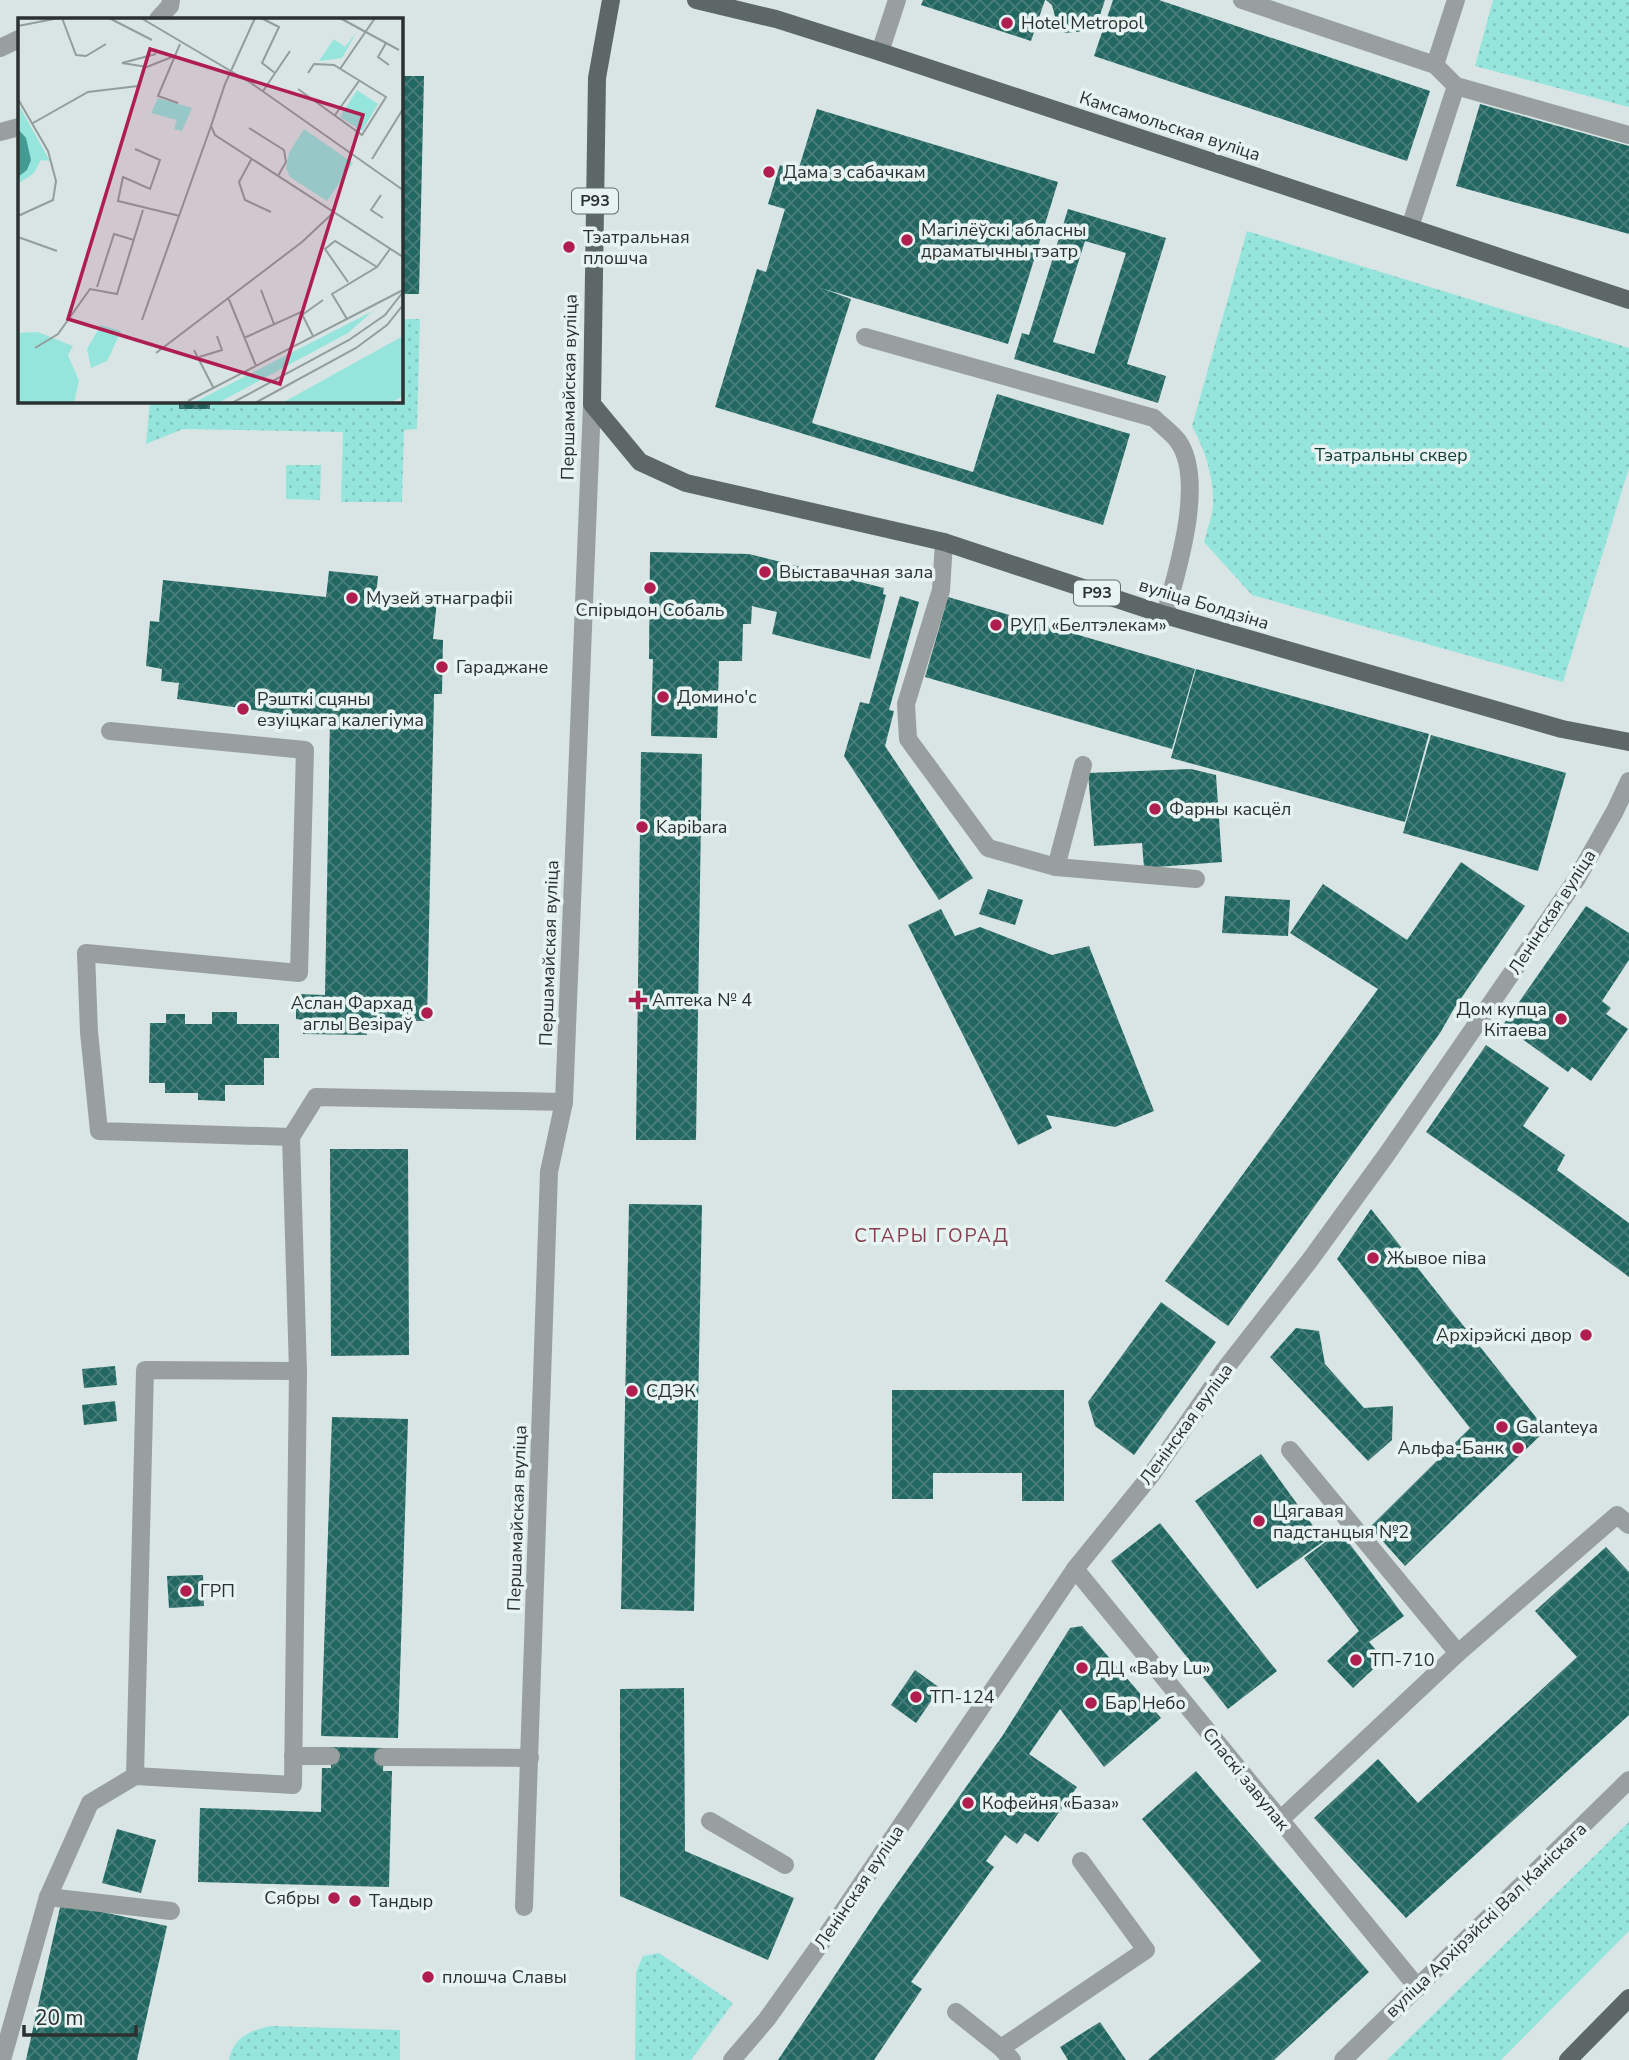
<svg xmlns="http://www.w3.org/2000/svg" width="1629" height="2060" viewBox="0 0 1629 2060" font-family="'Nunito Sans',sans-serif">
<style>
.grass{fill:url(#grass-dots)}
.building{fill:url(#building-cross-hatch);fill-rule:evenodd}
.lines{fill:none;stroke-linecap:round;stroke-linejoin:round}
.lane{stroke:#999f9e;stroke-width:18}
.street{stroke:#999f9e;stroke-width:18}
.primary{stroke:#5d6765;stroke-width:18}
.poi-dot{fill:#af1e4f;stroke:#e6f3f1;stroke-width:2.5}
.labels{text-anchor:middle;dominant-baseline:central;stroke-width:7;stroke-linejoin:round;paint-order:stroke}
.shield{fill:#e6f3f1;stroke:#636a6a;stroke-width:2}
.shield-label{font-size:16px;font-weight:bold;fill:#2b3030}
.poi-label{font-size:18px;fill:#2b3030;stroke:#e6f3f1;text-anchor:start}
.street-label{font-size:18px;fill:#2b3030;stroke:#e6f3f1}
.park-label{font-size:18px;fill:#133c39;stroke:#e6f3f1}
.neighbourhood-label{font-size:19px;letter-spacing:2px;fill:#853d4d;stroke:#e6f3f1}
.inset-road{fill:none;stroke:#939d9c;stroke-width:2}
.view{fill:#af1e4f;fill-opacity:0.15;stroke:#af1e4f;stroke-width:3.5}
.inset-edge{fill:none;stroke:#2b3030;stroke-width:3.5}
</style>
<defs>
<pattern id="grass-dots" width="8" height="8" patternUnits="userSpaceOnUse" patternTransform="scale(1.75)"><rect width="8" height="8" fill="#95e5dd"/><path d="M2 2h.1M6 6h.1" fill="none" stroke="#81c5be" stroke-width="1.8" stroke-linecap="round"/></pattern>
<pattern id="building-cross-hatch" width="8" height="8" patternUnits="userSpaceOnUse" patternTransform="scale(1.75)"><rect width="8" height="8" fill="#236762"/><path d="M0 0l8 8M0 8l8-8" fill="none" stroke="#4a7e7a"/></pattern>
</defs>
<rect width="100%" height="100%" fill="#d8e5e4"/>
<g class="grass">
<path d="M1493,0h136v107l-154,-41z"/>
<path d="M1247,231l382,117v120l-66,214 -311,-87 -48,-53c3,-12 8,-25 9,-37 1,-28 -8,-55 -21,-79z"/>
<path d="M401,319h19l-3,110 -13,1 -2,72h-61l2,-70 -160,-3 -37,15 4,-43h251z"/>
<path d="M286,465h35l-1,35 -34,-1z"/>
<path d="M1629,1822v109l-128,129h-114z"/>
<path d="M659,1953l74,50 -42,57h-56l1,-88 7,-16z"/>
<path d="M270,2026l130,4v30h-171c4,-23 21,-29 41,-34z"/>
</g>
<g class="building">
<path d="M923,0h122l-14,41 -110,-36z"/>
<path d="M1046,0h59l-10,30 -30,3 -8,-9 -5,-19z"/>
<path d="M1113,0h46l271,91 -23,70 -313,-105z"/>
<path d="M401,76h23l-5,218h-18z"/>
<path d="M1480,104l149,42v88l-173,-48z"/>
<path d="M817,109l241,73 -50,162 -187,-56 30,11 -39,124 161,49 24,-78 133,40 -27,91 -388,-118 42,-138 9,3 19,-63 -17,-5 12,-39 18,6z"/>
<path d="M1068,209l98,29 -39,126 39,12 -8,27 -144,-44 8,-26 7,2zM1085,241l41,12 -32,101 -41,-12z"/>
<rect x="179" y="401" width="31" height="8"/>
<path d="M650,552l99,2 135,34 -1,6 3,1 -16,64 -98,-25 5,-22 -25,-6 -1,18h-8l-1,37h-23l-2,77 -66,-2 2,-77h-4z"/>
<path d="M329,571l49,5 -2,19 61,6 -4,38 10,1 -1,54h-8l-7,327h-60v14l-64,-1 1,-14 -8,-1v-25l29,1 5,-274 -153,-22 2,-16 -18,-2 1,-12 -16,-3 4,-45 9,1 4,-42 163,17z"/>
<path d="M900,596l19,6 -30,108 5,1 -9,35 88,132 -34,22 -95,-144 16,-54 9,2z"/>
<path d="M948,597l247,72 -23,80 -247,-72z"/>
<path d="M1196,669l233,65 -24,88 -234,-64z"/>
<path d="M1431,735l135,38 -28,98 -135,-38z"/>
<path d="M641,752l61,2 -6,386h-60z"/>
<path d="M1191,769l25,6 6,87 -78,6 -2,-25 -48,3 -6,-73z"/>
<path d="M1461,862l64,44 -70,101 -15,26 -212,293 -63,-45 213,-292 -88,-56 33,-49 84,56z"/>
<path d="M988,889l35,11 -8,25 -36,-11z"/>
<path d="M1225,896l65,4 -2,36 -66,-3z"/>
<path d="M1586,906l43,27v27l-27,41 9,7 -5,6 22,15 -37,52 -19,-14 -4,5 -65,-47z"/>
<path d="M941,909l14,27 25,-9 72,28 37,-9 65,165 -39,16 -69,-12 6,13 -34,17 -110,-220z"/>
<path d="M212,1012h25v12h42v34h-15v27h-39v16l-27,-1v-7h-33v-10h-16l1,-60h16v-9h19v10h27z"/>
<path d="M1486,1045l63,43 -26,38 42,29 -8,15 72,53v54l-98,-72 -105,-73z"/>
<path d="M330,1149h78l1,206 -78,1z"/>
<path d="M629,1204l73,1 -8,406 -73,-2z"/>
<path d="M1371,1209l175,221 -141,136 -35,-39 100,-99 -133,-169z"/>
<path d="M1161,1302l55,40 -82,113 -39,-29 -7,-24z"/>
<path d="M1296,1328l23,3 6,33 39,44 29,-2 -1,34 -24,21 -98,-104z"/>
<path d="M115,1366l2,19 -33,3 -2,-19z"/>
<path d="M892,1390h172v111h-42v-28h-89v26h-41z"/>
<path d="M115,1401l2,20 -33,4 -2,-20z"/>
<path d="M332,1417l76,2 -10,319 -77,-2z"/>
<path d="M1261,1454l63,87 -67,48 -62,-88z"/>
<path d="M1160,1523l117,148 -49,38 -117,-148z"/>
<path d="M1340,1531l64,85 -35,26 15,17 -31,29 -26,-27 32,-30 -55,-73z"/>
<path d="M1606,1547l23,25v143l-223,203 -92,-100 64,-59 40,44 159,-146 -42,-46z"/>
<path d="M203,1575l1,31 -35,2 -2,-32z"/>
<path d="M1082,1626l79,92 -57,49 -44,-58 -31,45 48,33 -39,55 -13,-9 -8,11 -12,-9 -19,26 8,6 -83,115 11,7 -48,71h-96l104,-155 121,-170 67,-107z"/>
<path d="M915,1670l25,18 -24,35 -25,-18z"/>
<path d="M684,1688l1,163 109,47 -26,62 -148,-64v-207z"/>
<path d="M331,1747l53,1 -1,23h9l-3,116 -191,-5 2,-74 121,4 1,-44h9z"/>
<path d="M1196,1771l173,201 -95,88h-126l113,-99 -119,-142z"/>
<path d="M117,1829l39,11 -15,53 -39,-10z"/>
<path d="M61,1903l106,23 -30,134h-111z"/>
<path d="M1100,2022l26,38h-58l-8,-13z"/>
</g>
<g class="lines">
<g class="lane">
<path d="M1242,0l193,65 21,21 173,49"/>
<path d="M158,19l12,-13"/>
<path d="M0,48l19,-9"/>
<path d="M880,52l17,-52"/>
<path d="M1435,65l21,-65"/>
<path d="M0,132l19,-5"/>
<path d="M1410,227l46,-141"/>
<path d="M865,337l289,81c8,8 18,15 24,23 28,39 -1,131 -13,174"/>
<path d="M944,542l-3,48 -35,114 2,35 80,109 68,19 140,12"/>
<path d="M110,731l195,19 -6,223 -213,-20 3,79 10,99 192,6 25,-40 248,5"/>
<path d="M1056,867l27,-102"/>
<path d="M1290,1450l168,203"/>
<path d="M293,1756h38"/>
<path d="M383,1757l147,1"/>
<path d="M135,1776l10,-406 153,1"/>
<path d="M1280,1820l178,-167 159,-138 12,10"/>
<path d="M710,1821l75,44"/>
<path d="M48,1897l123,14"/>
<path d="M956,2012l45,36 11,12"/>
<path d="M1001,2048l145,-98 -65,-89"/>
<path d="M2,2060l46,-163 42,-94 45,-27 158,9 5,-414 -7,-234"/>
</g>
<g class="street">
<path d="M170,6l1,-6"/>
<path d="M1075,1569l343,419"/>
<path d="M524,1907l25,-735 15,-70 28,-698"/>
<path d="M732,2060l35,-41 57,-80 251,-370 77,-95 73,-105 85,-109 77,-106 189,-274 39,-69 14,-30"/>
<path d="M1343,2060l286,-280"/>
</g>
<g class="primary">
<path d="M611,0l-14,78 -5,326 48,58 46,21 258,59 221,73 397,114 67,13"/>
<path d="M696,0l80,19 104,33 749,248"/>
<path d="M1568,2060l61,-62"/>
</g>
</g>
<g class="poi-dot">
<circle cx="1007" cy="23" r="7"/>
<circle cx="769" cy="172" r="7"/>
<circle cx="907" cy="240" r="7"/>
<circle cx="569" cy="247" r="7"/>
<circle cx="765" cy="572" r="7"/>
<circle cx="650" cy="588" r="7"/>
<circle cx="352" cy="598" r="7"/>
<circle cx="996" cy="625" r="7"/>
<circle cx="442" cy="667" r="7"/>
<circle cx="663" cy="697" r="7"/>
<circle cx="243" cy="709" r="7"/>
<circle cx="1155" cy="809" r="7"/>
<circle cx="642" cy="827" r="7"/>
<path d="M634.5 989.5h7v7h7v7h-7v7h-7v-7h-7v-7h7z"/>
<circle cx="427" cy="1013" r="7"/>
<circle cx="1561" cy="1019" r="7"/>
<circle cx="1373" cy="1258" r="7"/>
<circle cx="1586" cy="1335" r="7"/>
<circle cx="632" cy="1391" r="7"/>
<circle cx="1502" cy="1427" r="7"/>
<circle cx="1518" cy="1448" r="7"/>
<circle cx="1259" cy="1521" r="7"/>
<circle cx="186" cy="1591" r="7"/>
<circle cx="1356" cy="1660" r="7"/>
<circle cx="1082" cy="1668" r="7"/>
<circle cx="916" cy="1697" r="7"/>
<circle cx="1091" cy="1703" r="7"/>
<circle cx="968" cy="1803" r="7"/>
<circle cx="334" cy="1898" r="7"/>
<circle cx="355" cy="1901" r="7"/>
<circle cx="428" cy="1977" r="7"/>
</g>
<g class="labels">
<g class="shield">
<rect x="572" y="188.5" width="46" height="25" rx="5"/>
<rect x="1074" y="580.5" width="46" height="25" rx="5"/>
</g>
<g class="shield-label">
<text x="595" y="201">Р93</text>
<text x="1097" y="593">Р93</text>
</g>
<g class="poi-label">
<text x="1021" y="23">Hotel Metropol</text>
<text x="783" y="172">Дама з сабачкам</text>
<text x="921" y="230">Магілёўскі абласны<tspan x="921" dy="21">драматычны тэатр</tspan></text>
<text x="583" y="237">Тэатральная<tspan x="583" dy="21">плошча</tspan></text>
<text x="779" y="572">Выставачная зала</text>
<text x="366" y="598">Музей этнаграфіі</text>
<text x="650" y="610" text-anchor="middle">Спірыдон Собаль</text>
<text x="1010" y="625">РУП «Белтэлекам»</text>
<text x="456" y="667">Гараджане</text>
<text x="677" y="697">Домино'c</text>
<text x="257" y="699">Рэшткі сцяны<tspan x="257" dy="21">езуіцкага калегіума</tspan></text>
<text x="1169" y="809">Фарны касцёл</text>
<text x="656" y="827">Kapibara</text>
<text x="652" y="1000">Аптека № 4</text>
<text x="413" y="1003" text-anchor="end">Аслан Фархад<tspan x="413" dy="21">аглы Везіраў</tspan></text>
<text x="1547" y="1009" text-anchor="end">Дом купца<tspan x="1547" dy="21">Кітаева</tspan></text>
<text x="1387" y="1258">Жывое піва</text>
<text x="1572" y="1335" text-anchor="end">Архірэйскі двор</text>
<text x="646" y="1391">СДЭК</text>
<text x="1516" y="1427">Galanteya</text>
<text x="1504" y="1448" text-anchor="end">Альфа-Банк</text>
<text x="1273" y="1511">Цягавая<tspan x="1273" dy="21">падстанцыя №2</tspan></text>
<text x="200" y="1591">ГРП</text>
<text x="1370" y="1660">ТП-710</text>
<text x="1096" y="1668">ДЦ «Baby Lu»</text>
<text x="930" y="1697">ТП-124</text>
<text x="1105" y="1703">Бар Небо</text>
<text x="982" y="1803">Кофейня «База»</text>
<text x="320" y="1898" text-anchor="end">Сябры</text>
<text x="369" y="1901">Тандыр</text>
<text x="442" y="1977">плошча Славы</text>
</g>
<g class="street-label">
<text transform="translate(1170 126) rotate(18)">Камсамольская вуліца</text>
<text transform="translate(569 387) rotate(-89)">Першамайская вуліца</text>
<text transform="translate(1204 604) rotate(17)">вуліца Болдзіна</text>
<text transform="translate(1552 912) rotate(-57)">Ленінская вуліца</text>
<text transform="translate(549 953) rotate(-88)">Першамайская вуліца</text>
<text transform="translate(1186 1424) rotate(-54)">Ленінская вуліца</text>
<text transform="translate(517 1518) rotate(-88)">Першамайская вуліца</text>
<text transform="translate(1246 1779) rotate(51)">Спаскі завулак</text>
<text transform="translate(859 1887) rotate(-56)">Ленінская вуліца</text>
<text transform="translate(1486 1920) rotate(-44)">вуліца Архірэйскі Вал Каніскага</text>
</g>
<g class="park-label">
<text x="1391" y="455">Тэатральны сквер</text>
</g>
<g class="neighbourhood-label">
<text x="932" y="1236">СТАРЫ ГОРАД</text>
</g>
</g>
<g transform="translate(18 18)">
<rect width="385" height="385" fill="#d8e5e4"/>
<path d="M338,15l-14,25 -23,3 15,-22 11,8zM339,72l21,14 -16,27 -22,-14zM140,80l34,10 -10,23 -8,-2 3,-9 -26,-7zM0,86l32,57 -9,-1 -7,13 -16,11zM286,111l49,34 -26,38 -37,-24 -4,-9 3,-15zM355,293l-25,22 -130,70h-25zM83,307l20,6 -14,30 -16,7 -4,-19zM20,314l35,14 -5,9 11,26 -5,22h-56v-70zM385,318v60l-13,7h-108z" fill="#95e5dd"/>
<path d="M0,111l8,9 5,22 -4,10 -9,7z" fill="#439b94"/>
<path class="inset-road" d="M44,0l14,37 10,1 20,-12M91,0l43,22M123,0l110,65 152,107M237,0l-30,66 -14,42 4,9 188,122M243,0l18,9 -17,36 13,10M322,0l59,32M0,8l41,-8M368,25l-8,14 11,8M138,36l-34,9 25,4 25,-10M322,51l35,-51M280,71l64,46 24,-38 -52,-32 -20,-1 -6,9M245,73l27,-40M0,81l30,52 8,30 -3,19 -35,16M160,85l-20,-7 22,-52M317,97l24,-34M15,105l55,-31 50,-6M231,110l35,22 2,12 -8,14M117,131l25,11 -10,29 -27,-12 -5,24 62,15M234,140l-13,24 6,18 26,12M354,141l31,-50M363,177l-10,15 12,8M0,219l39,14M330,264l-23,-33 10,-8 42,26M79,269l17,-53 20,6M243,272l13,34M210,279l28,69M284,297l21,-15M329,301l-15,-25 45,-27 13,-18M124,302l69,-194M226,320l57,-26 12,24M17,330l23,-14 32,-45 27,5 26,-84M176,332l19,37M138,335l146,-111 32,-30M181,339l23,-7 -5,-14M170,383l215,-111M214,385l117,-63 36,-25 18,-23M237,385l101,-55 31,-23 16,-20"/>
<path class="view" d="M132,31l213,66 -83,269 -212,-65z"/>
<rect width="385" height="385" class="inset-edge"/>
</g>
<path d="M24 2025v10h112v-10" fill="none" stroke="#2b3030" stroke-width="3.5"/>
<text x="35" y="2025" font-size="21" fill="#2b3030" stroke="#e6f3f1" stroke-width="5" paint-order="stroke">20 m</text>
</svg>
